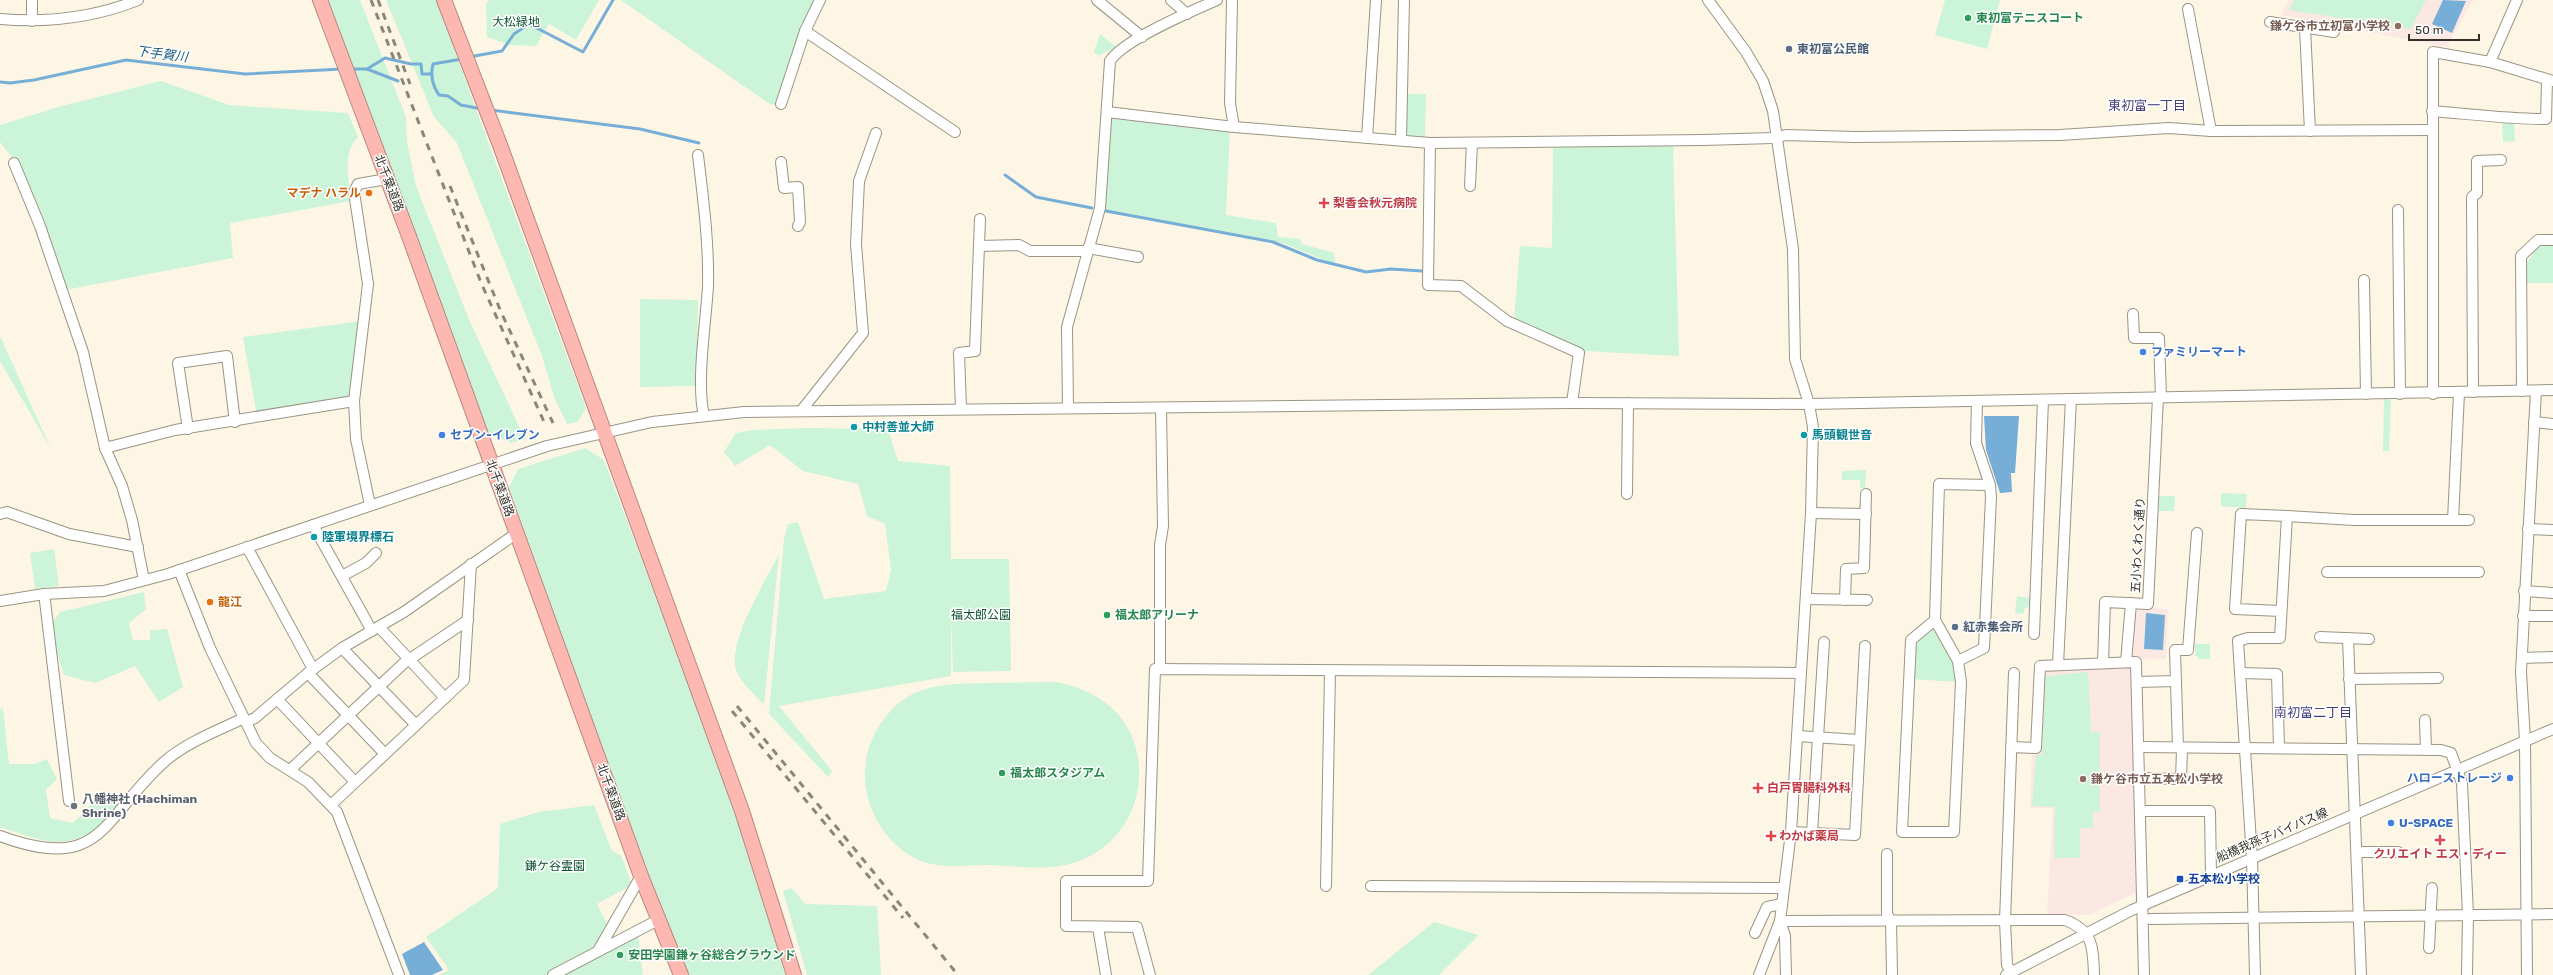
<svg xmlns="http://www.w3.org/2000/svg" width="2553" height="975" viewBox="0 0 2553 975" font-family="Rubik,'Noto Sans JP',sans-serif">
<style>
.education{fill:#fce8e2}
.green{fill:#ccf4d8}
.water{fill:#77aed7}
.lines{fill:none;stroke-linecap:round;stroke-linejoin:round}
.stream{stroke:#77aed7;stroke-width:3}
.minor-casing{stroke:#9b9484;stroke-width:12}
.highway-casing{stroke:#b68982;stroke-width:16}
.minor{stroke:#fff;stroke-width:10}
.highway{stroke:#fcb8b1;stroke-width:14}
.rail{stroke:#8b867b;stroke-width:3;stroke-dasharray:7 7;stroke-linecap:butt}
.leisure-dot{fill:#2e9e5b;stroke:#fff;stroke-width:1.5}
.education-dot{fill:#8d6e63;stroke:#fff;stroke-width:1.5}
.service-dot{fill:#5c6f8a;stroke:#fff;stroke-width:1.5}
.food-dot{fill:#e8710a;stroke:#fff;stroke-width:1.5}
.health-dot{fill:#e0444e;stroke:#fff;stroke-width:1.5}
.shop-dot{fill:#3f7fe0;stroke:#fff;stroke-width:1.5}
.culture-dot{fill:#0f9aa8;stroke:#fff;stroke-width:1.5}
.worship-dot{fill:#6b7280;stroke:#fff;stroke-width:1.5}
.transit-dot{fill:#1a4fb4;stroke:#fff;stroke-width:1.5}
.labels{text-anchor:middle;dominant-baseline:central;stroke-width:3;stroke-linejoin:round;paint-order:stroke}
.leisure-label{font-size:12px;font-weight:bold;fill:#27864d;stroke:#fff;text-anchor:start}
.park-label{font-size:12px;fill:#0d522e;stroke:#fff}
.education-label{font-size:12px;font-weight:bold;fill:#785e54;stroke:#fff;text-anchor:end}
.service-label{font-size:12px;font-weight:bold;fill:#4e5e75;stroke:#fff;text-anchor:start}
.street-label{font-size:12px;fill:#34312a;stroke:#fff}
.food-label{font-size:12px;font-weight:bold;fill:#c56008;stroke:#fff;text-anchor:end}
.health-label{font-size:12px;font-weight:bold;fill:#be3a42;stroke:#fff;text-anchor:start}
.shop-label{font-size:12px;font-weight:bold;fill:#366cbe;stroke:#fff;text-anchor:start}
.culture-label{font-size:12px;font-weight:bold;fill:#0d838f;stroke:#fff;text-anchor:start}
.worship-label{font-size:12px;font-weight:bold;fill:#5b616d;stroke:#fff;text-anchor:start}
.transit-label{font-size:12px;font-weight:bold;fill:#164399;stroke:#fff;text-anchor:start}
.water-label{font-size:13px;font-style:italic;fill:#15577e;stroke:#fff}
.neighbourhood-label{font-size:13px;fill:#44407d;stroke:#fff}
</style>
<rect width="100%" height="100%" fill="#fef6e5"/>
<g class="education">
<path d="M2289,0h184l-26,47 -166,-32z"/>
<path d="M2133,607l35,2 -2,50 -35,-1z"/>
<path d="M2132,665l4,228 -47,22 -42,-1 6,-106h-23l2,-57 10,-81z"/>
</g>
<g class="green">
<path d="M325,0h35l46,117 1,25 9,44 54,136 55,117 -14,4 -24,-12z"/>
<path d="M386,0h50l150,408 -8,14 -11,2 -13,-27 -12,-41 -85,-213 -23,-26z"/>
<path d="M489,0h110l-23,40 -27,-16 -13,22 -26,-1 -23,-8 -1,-33z"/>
<path d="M621,0h196l-38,102 -5,3 -6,-2z"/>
<path d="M1945,0h55l-13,49 -52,-14z"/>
<path d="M2294,0h132l-15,29 -122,-19z"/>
<path d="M1100,34l16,13 -18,9 -4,-4z"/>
<path d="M161,81l68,24 119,8 10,24c-16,15 -9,44 -7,64l-121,22 3,35 -168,32 -49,-127 -16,-21v-17l58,-18z"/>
<path d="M1405,94h21l-1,44 -17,-1 -5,-5z"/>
<path d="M1111,116l119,13 -4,86 50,8 2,14 22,2 2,5 32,9 2,12 -53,-22 -53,-10 -24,-2 -102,-21z"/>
<path d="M2502,118l12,4 1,19 -12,1z"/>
<path d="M1673,144l6,212 -95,-5 -70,-32 6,-73 32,2 1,-103z"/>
<path d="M2539,244h14v39h-26l-1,-19z"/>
<path d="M640,299l58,1 -2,86 -56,1z"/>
<path d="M362,321l-9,77 -96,18 -14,-79z"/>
<path d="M0,336l51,113 -51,-88z"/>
<path d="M2384,399l7,1 -2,51h-6z"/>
<path d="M807,428l81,1 10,32 52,5 1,93h58l2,112 -58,1 -2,-59v63l-172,30 53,65 -4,6 -59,-63 15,-175 4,-15 10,-2 26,77 62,-8 5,-21 -6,-46 -18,-8 -9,-32 -55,-13 -33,-26 -35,21 -11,-14 12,-19 17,-3z"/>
<path d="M585,448l19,12c64,170 132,340 181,515h-98l-43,-106 -135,-382 9,-18z"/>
<path d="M1866,470l-1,19 -5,-1v-8h-18v-9z"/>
<path d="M2221,493l26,1 -1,14 -25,-2z"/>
<path d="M2157,496h18l-1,15h-18z"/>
<path d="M54,549l5,37 -24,3 -5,-36z"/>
<path d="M779,554l-15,151c-8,-9 -22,-21 -27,-33 -12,-27 29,-92 42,-118z"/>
<path d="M144,592l2,17 -17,14 4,17h17v-10l17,-1 16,58 -24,15 -24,-36 -40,17 -31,-8 -15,-48 11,-15z"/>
<path d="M2017,596l13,2v8l-6,3v5l-9,-1z"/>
<path d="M1933,628l20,34 4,20 -45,-3c1,-29 -5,-33 21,-51z"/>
<path d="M2195,644h15v15h-12v-3h-3z"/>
<path d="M2088,672l3,60h9v80h-7v16h-13v30h-26l1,-51 -23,-1 4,-51h6l4,-79z"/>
<path d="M1055,682c37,6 71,28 81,66 13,51 -15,103 -67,116 -24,7 -54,2 -80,1 -21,0 -48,4 -68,-4 -53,-23 -73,-91 -40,-138 27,-40 62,-39 105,-40 23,0 46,-1 69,-1z"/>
<path d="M3,708l6,56h25l13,-5 10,20 -11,11 4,28 23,5 28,-29 16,11c-7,8 -15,18 -23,25 -32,23 -62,7 -94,-3v-118z"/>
<path d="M594,805l18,46 9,4 11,30 -35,19 11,21 -16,25 -46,25h-107l10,-5 -23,-33 72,-49 2,-64 38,-12z"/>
<path d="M792,888l13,16 72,2 4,69h-74l-24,-84z"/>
<path d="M1434,922l45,13 -40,40h-71z"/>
<path d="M638,934l5,41h-81z"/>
</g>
<g class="water">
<path d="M2443,0l23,1 -14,32 -20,-9z"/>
<path d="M1984,416h35l-4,57h-4l1,19 -12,1 -14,-43z"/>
<path d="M2146,613l19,2 -2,35 -19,-1z"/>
<path d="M424,942l19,28 -11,5h-22l-8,-21z"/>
</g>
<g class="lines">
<g class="stream">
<path d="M469,57l33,-6 12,-17 15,-10 54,28 30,-52"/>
<path d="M462,59l-29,5c-3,12 -1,21 6,31l9,1 13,9 21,4"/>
<path d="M350,69h17l31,12"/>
<path d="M367,69l18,-11 26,6h10l1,10h9"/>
<path d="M0,82l10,1 24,-3 92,-20 119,14 97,-5"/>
<path d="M491,110l149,19 59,14"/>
<path d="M1005,175l31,22 56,11"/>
<path d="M1106,211l167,31 44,18 49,12 25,-3 31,2"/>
</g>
<defs>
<g id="minor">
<path d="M32,0v21"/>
<path d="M1097,0l45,37"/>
<path d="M1171,0l16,14"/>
<path d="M1232,0l-2,103 4,24"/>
<path d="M1708,0l38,52 17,29 10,30 20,138 2,110 14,45 4,23 -2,86 -20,319 -11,89 -21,54"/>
<path d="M2188,9l23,122"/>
<path d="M0,19c47,4 93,-1 138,-19"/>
<path d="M2270,22l64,10"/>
<path d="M2305,28l5,103"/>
<path d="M805,31l150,101"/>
<path d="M2490,62l27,-62"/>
<path d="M781,104l24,-73 15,-31"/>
<path d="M2432,111c38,3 76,8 114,8l1,-39"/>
<path d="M1107,112l127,15 196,16 273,-3 70,-2 13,-3 69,2 205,-2 109,-7 42,3 220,-1"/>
<path d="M1367,138l9,-138"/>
<path d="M1401,139l3,-139"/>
<path d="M1430,143l-2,142 33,1 46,35 72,32 -7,50"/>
<path d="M698,155c5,43 11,87 10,131 -2,36 -12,96 -4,130"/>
<path d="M781,162l3,26 14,-1 2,35 -2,4"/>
<path d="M14,163l26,63 43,126 22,96 17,38 10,34 12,60"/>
<path d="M1470,186l2,-43"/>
<path d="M2398,210l2,184"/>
<path d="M980,246l39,-1 11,6h57"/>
<path d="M1088,248l50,9"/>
<path d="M2364,280l2,114"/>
<path d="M2133,314l1,24h25l2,59"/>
<path d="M2522,391l-1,-135 17,-16h15"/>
<path d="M2473,392l-1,-195 5,-4v-32l24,-1"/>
<path d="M2433,394v-342l57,10 63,19"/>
<path d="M1977,401l-1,42 14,42 1,12 -7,151 -26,13 3,21 -7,150h-52l9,-192 24,-20 4,-136 51,1"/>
<path d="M1068,408l-1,-81 33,-119 10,-147c13,-21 82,-50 107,-61"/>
<path d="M961,409l-2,-56 16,-2 5,-132"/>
<path d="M801,411l62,-78 -7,-89 3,-63 17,-48"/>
<path d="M2534,422l19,2"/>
<path d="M188,429l-10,-66 49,-7 8,66"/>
<path d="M105,448l70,-18 179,-29"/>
<path d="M1627,494l1,-91"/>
<path d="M370,505l-14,-66 -2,-38 14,-117 -14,-92 4,-8 29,-5"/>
<path d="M1811,513l55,1"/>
<path d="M0,514l7,-2 62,22 69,13"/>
<path d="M2287,516l67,4h115"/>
<path d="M2453,520l6,-127"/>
<path d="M313,525l59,106"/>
<path d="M2528,529l25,1"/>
<path d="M247,547l66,122"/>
<path d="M179,570l31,78 46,95 14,15 38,24 29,30 62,163"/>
<path d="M2327,572h152"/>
<path d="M342,576l24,-13 10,-10"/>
<path d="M2524,591l29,2"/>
<path d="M1806,599l61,1"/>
<path d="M1845,600l1,-31 18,-1 2,-74"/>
<path d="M0,601l44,-7 60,-3 64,-17 379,-128 105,-24 92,-10 828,-9 237,1 744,-14"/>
<path d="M45,601l24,200"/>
<path d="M2523,616h29"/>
<path d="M1935,620l23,41"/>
<path d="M379,627l66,71"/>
<path d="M2034,634l9,-234"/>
<path d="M2320,637l49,2"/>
<path d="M2348,638l13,337"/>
<path d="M342,648l74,77"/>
<path d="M2522,658l31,-1"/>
<path d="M2126,662l5,-59"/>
<path d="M2103,663l2,-61 43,2 10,-207"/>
<path d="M2058,665l13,-266"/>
<path d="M1160,669v-124l3,-19 -2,-118"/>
<path d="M308,673l77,81"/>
<path d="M2240,673l37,1 2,74"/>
<path d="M2349,679l89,-1"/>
<path d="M2137,682l39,-1"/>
<path d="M277,699l78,83"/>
<path d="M2425,720l1,30"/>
<path d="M246,722l9,-4 53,-45 34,-25 62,-36 113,-79"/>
<path d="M1797,736l63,4"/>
<path d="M2011,747l25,1 4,-82 96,-4 8,313"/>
<path d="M2139,747l302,3 10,3 11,30 6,132 -1,60"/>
<path d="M291,769l113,-106 64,-43"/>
<path d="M2140,778l41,1 1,-29 -4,-3 -3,-97h13l9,-117"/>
<path d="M332,804l132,-124 7,-116"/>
<path d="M2141,811h69l1,65"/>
<path d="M1791,832l64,3 10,-189"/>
<path d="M1812,833l12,-191"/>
<path d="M0,836c103,38 101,-17 164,-74 23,-20 53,-31 80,-44"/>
<path d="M2357,852h41"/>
<path d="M1887,854v60l4,7 1,54"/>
<path d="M1326,886l4,-215"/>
<path d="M1371,886l413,2"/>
<path d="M2150,919l403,-5"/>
<path d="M1098,927l8,48"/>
<path d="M1755,933l12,-26 15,-3"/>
<path d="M2429,948l3,-60"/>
<path d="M598,951l43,-75"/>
<path d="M2011,972l-4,-7 -2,-44 9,-248"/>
<path d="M553,975l105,-55"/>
<path d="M1150,975l-13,-48 -71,-1v-45h82l7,-212 646,4"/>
<path d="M1786,975l-1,-39 -5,-15 285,-1c29,11 28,28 29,55"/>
<path d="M2006,975l126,-65 421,-181"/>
<path d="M2255,975l-3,-117 -14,-217 10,-3h32l7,-122 -46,-2 -6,95 46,2"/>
<path d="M2527,975l-2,-234 -4,-69 15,-281"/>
</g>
<g id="highway">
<path d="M320,0l90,239 231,637 40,99"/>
<path d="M444,0l56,145 242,666 52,164"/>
</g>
</defs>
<use href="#minor" class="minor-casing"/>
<use href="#highway" class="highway-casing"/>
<use href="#minor" class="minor"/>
<use href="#highway" class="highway"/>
<g class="rail">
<path d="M371,0l111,285 63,139"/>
<path d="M378,0l32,84"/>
<path d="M450,186l51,126 52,111"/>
<path d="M737,706l221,269"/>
<path d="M732,711l171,207"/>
</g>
</g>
<g class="leisure-dot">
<circle cx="1968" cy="18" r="4"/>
<circle cx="1107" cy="615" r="4"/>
<circle cx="1002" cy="773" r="4"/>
<circle cx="620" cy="955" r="4"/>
</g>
<g class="education-dot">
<circle cx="2398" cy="26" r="4"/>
<circle cx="2083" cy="779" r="4"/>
</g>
<g class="service-dot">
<circle cx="1789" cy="49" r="4"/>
<circle cx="1955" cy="627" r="4"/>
</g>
<g class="food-dot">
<circle cx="369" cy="193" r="4"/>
<circle cx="210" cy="602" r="4"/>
</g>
<g class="health-dot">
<path d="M1322 197h4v4h4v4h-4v4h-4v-4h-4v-4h4z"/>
<path d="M1756 782h4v4h4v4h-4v4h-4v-4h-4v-4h4z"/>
<path d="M1769 830h4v4h4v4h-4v4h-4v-4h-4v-4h4z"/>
<path d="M2438 834h4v4h4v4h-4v4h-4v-4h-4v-4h4z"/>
</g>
<g class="shop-dot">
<circle cx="2143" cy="352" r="4"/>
<circle cx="442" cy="435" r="4"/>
<circle cx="2510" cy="778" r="4"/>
<circle cx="2391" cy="823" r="4"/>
</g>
<g class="culture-dot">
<circle cx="854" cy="427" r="4"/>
<circle cx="1804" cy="435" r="4"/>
<circle cx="314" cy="537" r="4"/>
</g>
<circle class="worship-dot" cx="74" cy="806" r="4"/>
<rect class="transit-dot" x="2176" y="875" width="8" height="8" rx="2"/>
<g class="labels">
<g class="leisure-label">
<text x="1976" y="18">東初富テニスコート</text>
<text x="1115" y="615">福太郎アリーナ</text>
<text x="1010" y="773">福太郎スタジアム</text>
<text x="628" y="955">安田学園鎌ヶ谷総合グラウンド</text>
</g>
<g class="park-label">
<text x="516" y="22">大松緑地</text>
<text x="981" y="615">福太郎公園</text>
<text x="555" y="866">鎌ケ谷霊園</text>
</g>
<g class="education-label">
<text x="2390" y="26">鎌ケ谷市立初富小学校</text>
<text x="2091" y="779" text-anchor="start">鎌ケ谷市立五本松小学校</text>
</g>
<g class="service-label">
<text x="1797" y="49">東初富公民館</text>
<text x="1963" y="627">紅赤集会所</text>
</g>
<g class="street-label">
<text transform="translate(389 183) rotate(69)">北千葉道路</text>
<text transform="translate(500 488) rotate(70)">北千葉道路</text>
<text transform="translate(2138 545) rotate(-87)">五小わくわく通り</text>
<text transform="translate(611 792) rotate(70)">北千葉道路</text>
<text transform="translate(2272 835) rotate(-23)">船橋我孫子バイパス線</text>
</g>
<g class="food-label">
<text x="361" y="193">マデナ ハラル</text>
<text x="218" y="602" text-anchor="start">龍江</text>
</g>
<g class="health-label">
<text x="1333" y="203">梨香会秋元病院</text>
<text x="1767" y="788">白戸胃腸科外科</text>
<text x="1779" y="836">わかば薬局</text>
<text x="2440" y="854" text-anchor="middle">クリエイト エス・ディー</text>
</g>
<g class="shop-label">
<text x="2151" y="352">ファミリーマート</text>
<text x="450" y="435">セブン-イレブン</text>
<text x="2502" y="778" text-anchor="end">ハローストレージ</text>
<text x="2399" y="823">U-SPACE</text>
</g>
<g class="culture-label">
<text x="862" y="427">中村善並大師</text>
<text x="1812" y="435">馬頭観世音</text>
<text x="322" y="537">陸軍境界標石</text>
</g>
<g class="worship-label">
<text x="82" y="799">八幡神社 (Hachiman<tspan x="82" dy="14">Shrine)</tspan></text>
</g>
<g class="transit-label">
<text x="2188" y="879">五本松小学校</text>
</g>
<g class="water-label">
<text transform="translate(162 54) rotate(7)">下手賀川</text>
</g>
<g class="neighbourhood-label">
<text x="2147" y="105">東初富一丁目</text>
<text x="2313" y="712">南初富二丁目</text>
</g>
</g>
<path d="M2409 34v6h70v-6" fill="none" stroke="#34312a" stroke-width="2"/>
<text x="2415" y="34" font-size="12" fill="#34312a" stroke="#ffffff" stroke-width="3" paint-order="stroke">50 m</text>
</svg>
